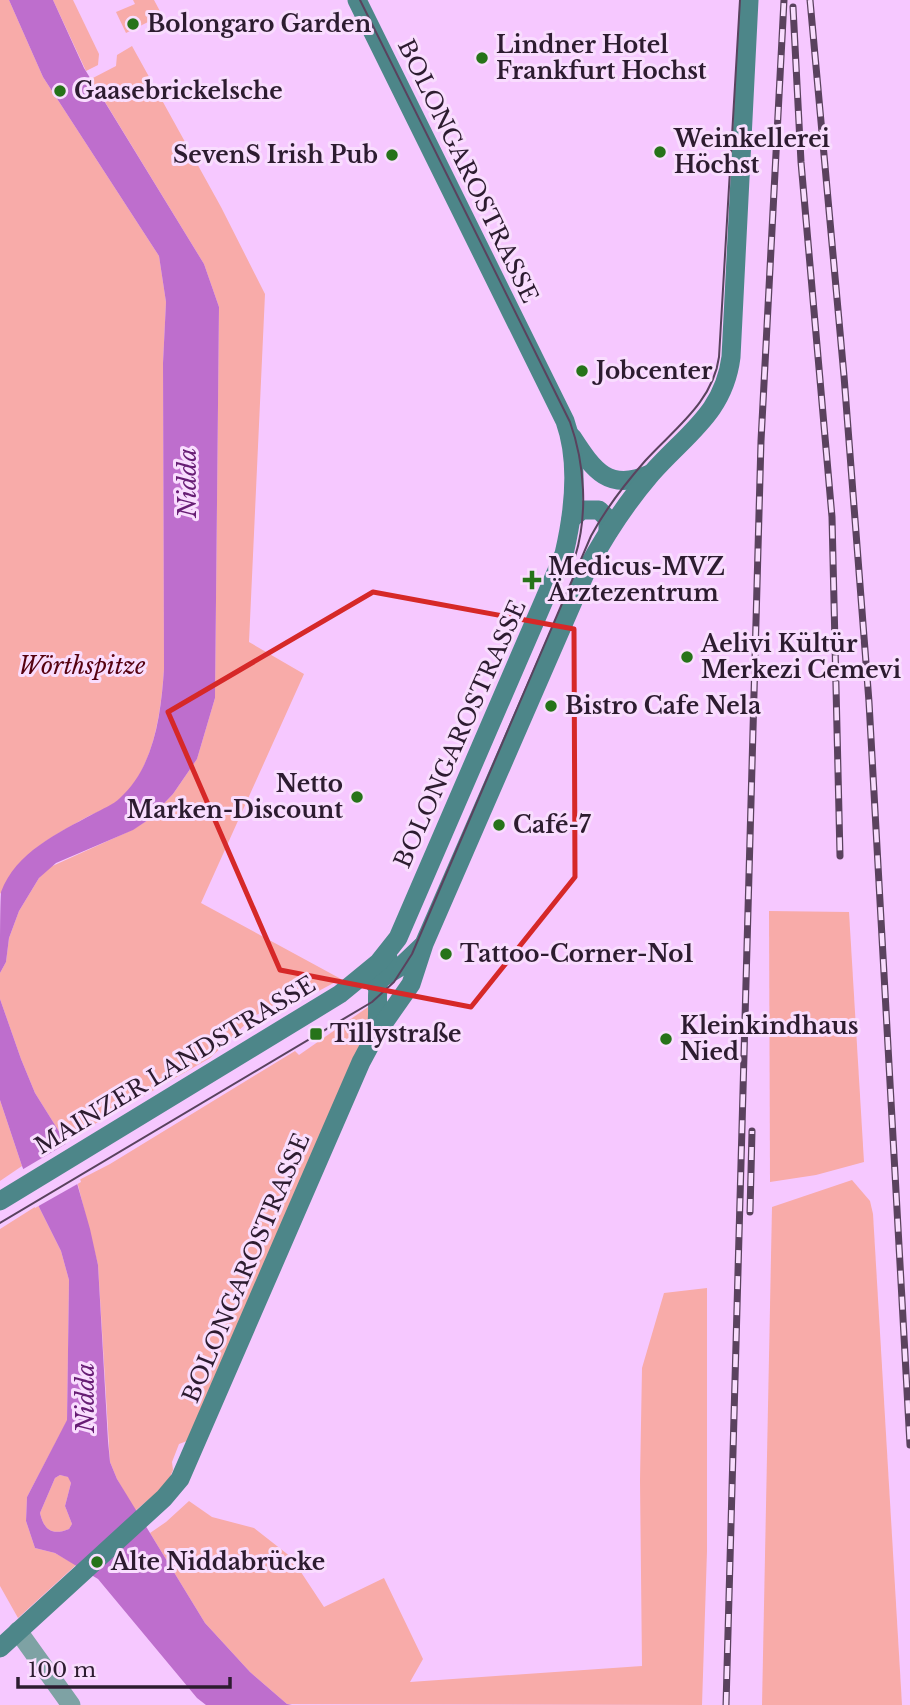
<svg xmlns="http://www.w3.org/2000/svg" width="910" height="1705" viewBox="0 0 910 1705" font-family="'Libre Baskerville',serif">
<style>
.green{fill:#f8aba9}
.water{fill:#be6ecd;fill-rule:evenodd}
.pier{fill:#f6c8ff}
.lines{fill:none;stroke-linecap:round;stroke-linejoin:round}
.tertiary{stroke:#7ea2a4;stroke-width:19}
.secondary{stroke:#4d8689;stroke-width:19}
.tram{stroke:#5a425e;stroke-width:2}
.rail-casing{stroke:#5a425e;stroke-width:7}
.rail{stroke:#f9ddfe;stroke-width:4.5;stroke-dasharray:13;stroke-linecap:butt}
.marked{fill:none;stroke:#d62828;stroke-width:5;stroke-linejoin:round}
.poi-dot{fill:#267319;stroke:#f9ddfe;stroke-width:2.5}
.labels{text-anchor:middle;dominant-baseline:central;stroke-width:6;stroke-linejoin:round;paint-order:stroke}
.poi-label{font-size:23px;font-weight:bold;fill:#2d1c30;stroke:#f9ddfe;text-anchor:start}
.street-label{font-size:23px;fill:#2d1c30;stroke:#f9ddfe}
.park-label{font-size:23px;font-style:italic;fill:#560210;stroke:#f9ddfe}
.water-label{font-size:24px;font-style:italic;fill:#671d74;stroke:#f9ddfe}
</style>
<rect width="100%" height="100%" fill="#f6c8ff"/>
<g class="green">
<path d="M0,0h9l34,77 116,179 7,46 -3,61 1,306c-3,43 -10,100 -44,130 -9,8 -23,13 -33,18 -43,24 -62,33 -87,77z"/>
<path d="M53,0h20l26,54 -1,11 -12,6z"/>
<path d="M133,0h21l8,15 -36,18 -10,-21 19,-8z"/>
<path d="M132,46l89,161 44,87 -16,348 55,32 -103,229 140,76 -26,14 -17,-1 -11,5 -34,20 -43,41 -145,83 -30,-48 -14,-34 -21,-60v-26l6,-11 3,-24 10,-27 20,-33 9,-10 84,-38 16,-10 25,-26 24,-35 18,-61 4,-391 -15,-43 -113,-185 25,-13 1,-11z"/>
<path d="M769,911l80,1 15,250 -48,13 -46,7z"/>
<path d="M368,1007l3,16 -184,418 -8,3 -7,18 1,8 -3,7 -9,12 -26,22 -18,-32 -7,-17 -12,-197 -21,-84 33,-17 185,-113 4,4z"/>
<path d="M0,1100l22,66 -22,15z"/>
<path d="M852,1180l18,21 3,13 29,491h-140l10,-498z"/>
<path d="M38,1205l23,46 8,29 -2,141 -40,76 -1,24 9,27 20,5 21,12 -58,53 -18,-32v-357z"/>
<path d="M707,1288v263l-5,154 -415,-1 -37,-32 -45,-49 -55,-90 16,-11 23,-21 23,16 42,11 37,29 33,50 60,-29 39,81 -13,23 232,-16 -2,-186 2,-112 22,-75z"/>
<path d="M60,1475l9,2 2,6 -6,23 7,18 -3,5c-17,7 -25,1 -29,-16l15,-35z"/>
</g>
<g class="water">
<path d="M9,0h44l31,68 120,196 15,43 -4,391 -18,61 -24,35 -25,26 -15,10 -77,33 -17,15 -20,33 -10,27 -3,24 -6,11c0,-17 0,-68 1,-81 15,-40 57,-59 92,-78 9,-5 20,-9 27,-16 35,-32 41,-85 44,-129l-1,-306 3,-61 -7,-46 -116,-179z"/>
<path d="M0,999l21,60 14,34 30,48 25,88 8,36 10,176 2,21 7,17 88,144 45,49 37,32 5,1h-86l-9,-7 -99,-119 -43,-26 -20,-5 -9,-27 1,-24 40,-77 2,-140 -8,-29 -23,-46 -16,-39 -22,-66zM60,1475l8,2 3,6 -6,23 7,18 -3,5c-17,7 -25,1 -29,-16l15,-35z"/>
</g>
<path class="pier" d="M69,1142l12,40 -46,26 -15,-37z"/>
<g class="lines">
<path class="tertiary" d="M18,1631l53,74"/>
<g class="secondary">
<path d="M572,437c22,34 37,55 78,37"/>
<path d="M571,519l11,-9h17l9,9v13"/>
<path d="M374,983l26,-16 22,-21"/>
<path d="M376,1033c5,-30 -5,-47 12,-75"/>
<path d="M0,1201l340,-207 39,-32 19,-24 166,-384c10,-43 16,-91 1,-133l-208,-421"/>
<path d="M0,1648l164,-150 16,-19 181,-417 15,-28 35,-50 13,-40 164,-377c18,-33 39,-65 63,-93 35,-40 73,-61 80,-117l18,-357"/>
</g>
<g class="tram">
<path d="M360,0l210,422c15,42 18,93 5,135"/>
<path d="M0,1223l372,-221 22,-20 18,-28 179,-418c15,-28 33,-51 54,-75 29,-32 68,-59 74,-104l21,-357"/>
</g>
<defs>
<g id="rail">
<path d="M810,0l34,376 25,326 41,743"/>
<path d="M793,7l8,155 31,355 8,339"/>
<path d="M750,1212l2,-81"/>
<path d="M726,1705l35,-1264 23,-441"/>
</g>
</defs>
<use href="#rail" class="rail-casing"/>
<use href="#rail" class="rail"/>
</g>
<path class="marked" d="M373,592l201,37 1,248 -104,130 -191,-37 -112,-258z"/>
<g class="poi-dot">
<circle cx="133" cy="24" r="7"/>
<circle cx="482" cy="58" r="7"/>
<circle cx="60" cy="91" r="7"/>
<circle cx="660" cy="152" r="7"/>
<circle cx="392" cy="155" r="7"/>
<circle cx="582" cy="371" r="7"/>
<path d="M528.5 569.5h7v7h7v7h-7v7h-7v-7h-7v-7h7z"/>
<circle cx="687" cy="657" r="7"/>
<circle cx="551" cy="706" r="7"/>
<circle cx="357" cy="797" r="7"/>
<circle cx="499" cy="825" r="7"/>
<circle cx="446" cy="954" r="7"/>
<rect x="309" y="1027" width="14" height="14" rx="3.5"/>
<circle cx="666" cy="1039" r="7"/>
<circle cx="97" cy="1562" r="7"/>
</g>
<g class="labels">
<g class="poi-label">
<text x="147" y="24">Bolongaro Garden</text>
<text x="496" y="45">Lindner Hotel<tspan x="496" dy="26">Frankfurt Hochst</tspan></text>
<text x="74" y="91">Gaasebrickelsche</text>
<text x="674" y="139">Weinkellerei<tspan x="674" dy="26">Höchst</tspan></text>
<text x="378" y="155" text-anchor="end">SevenS Irish Pub</text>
<text x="596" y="371">Jobcenter</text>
<text x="548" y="567">Medicus-MVZ<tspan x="548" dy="26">Ärztezentrum</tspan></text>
<text x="701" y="644">Aelivi Kültür<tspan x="701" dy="26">Merkezi Cemevi</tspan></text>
<text x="565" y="706">Bistro Cafe Nela</text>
<text x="343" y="784" text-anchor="end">Netto<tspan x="343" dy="26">Marken-Discount</tspan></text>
<text x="513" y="825">Café-7</text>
<text x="460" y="954">Tattoo-Corner-No1</text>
<text x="680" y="1026">Kleinkindhaus<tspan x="680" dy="26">Nied</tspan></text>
<text x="330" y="1034">Tillystraße</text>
<text x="111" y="1562">Alte Niddabrücke</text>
</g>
<g class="street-label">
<text transform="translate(468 171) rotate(64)">BOLONGAROSTRASSE</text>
<text transform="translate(460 734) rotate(-66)">BOLONGAROSTRASSE</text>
<text transform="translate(175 1065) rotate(-31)">MAINZER LANDSTRASSE</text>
<text transform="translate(246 1268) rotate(-67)">BOLONGAROSTRASSE</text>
</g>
<g class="park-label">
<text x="82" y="666">Wörthspitze</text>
</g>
<g class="water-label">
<text transform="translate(187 483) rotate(-90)">Nidda</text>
<text transform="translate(85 1398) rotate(-90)">Nidda</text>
</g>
</g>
<path d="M18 1677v10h212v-10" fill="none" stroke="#2d1c30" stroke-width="3.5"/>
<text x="28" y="1677" font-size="21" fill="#2d1c30" stroke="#f9ddfe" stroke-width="5" paint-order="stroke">100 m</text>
</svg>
